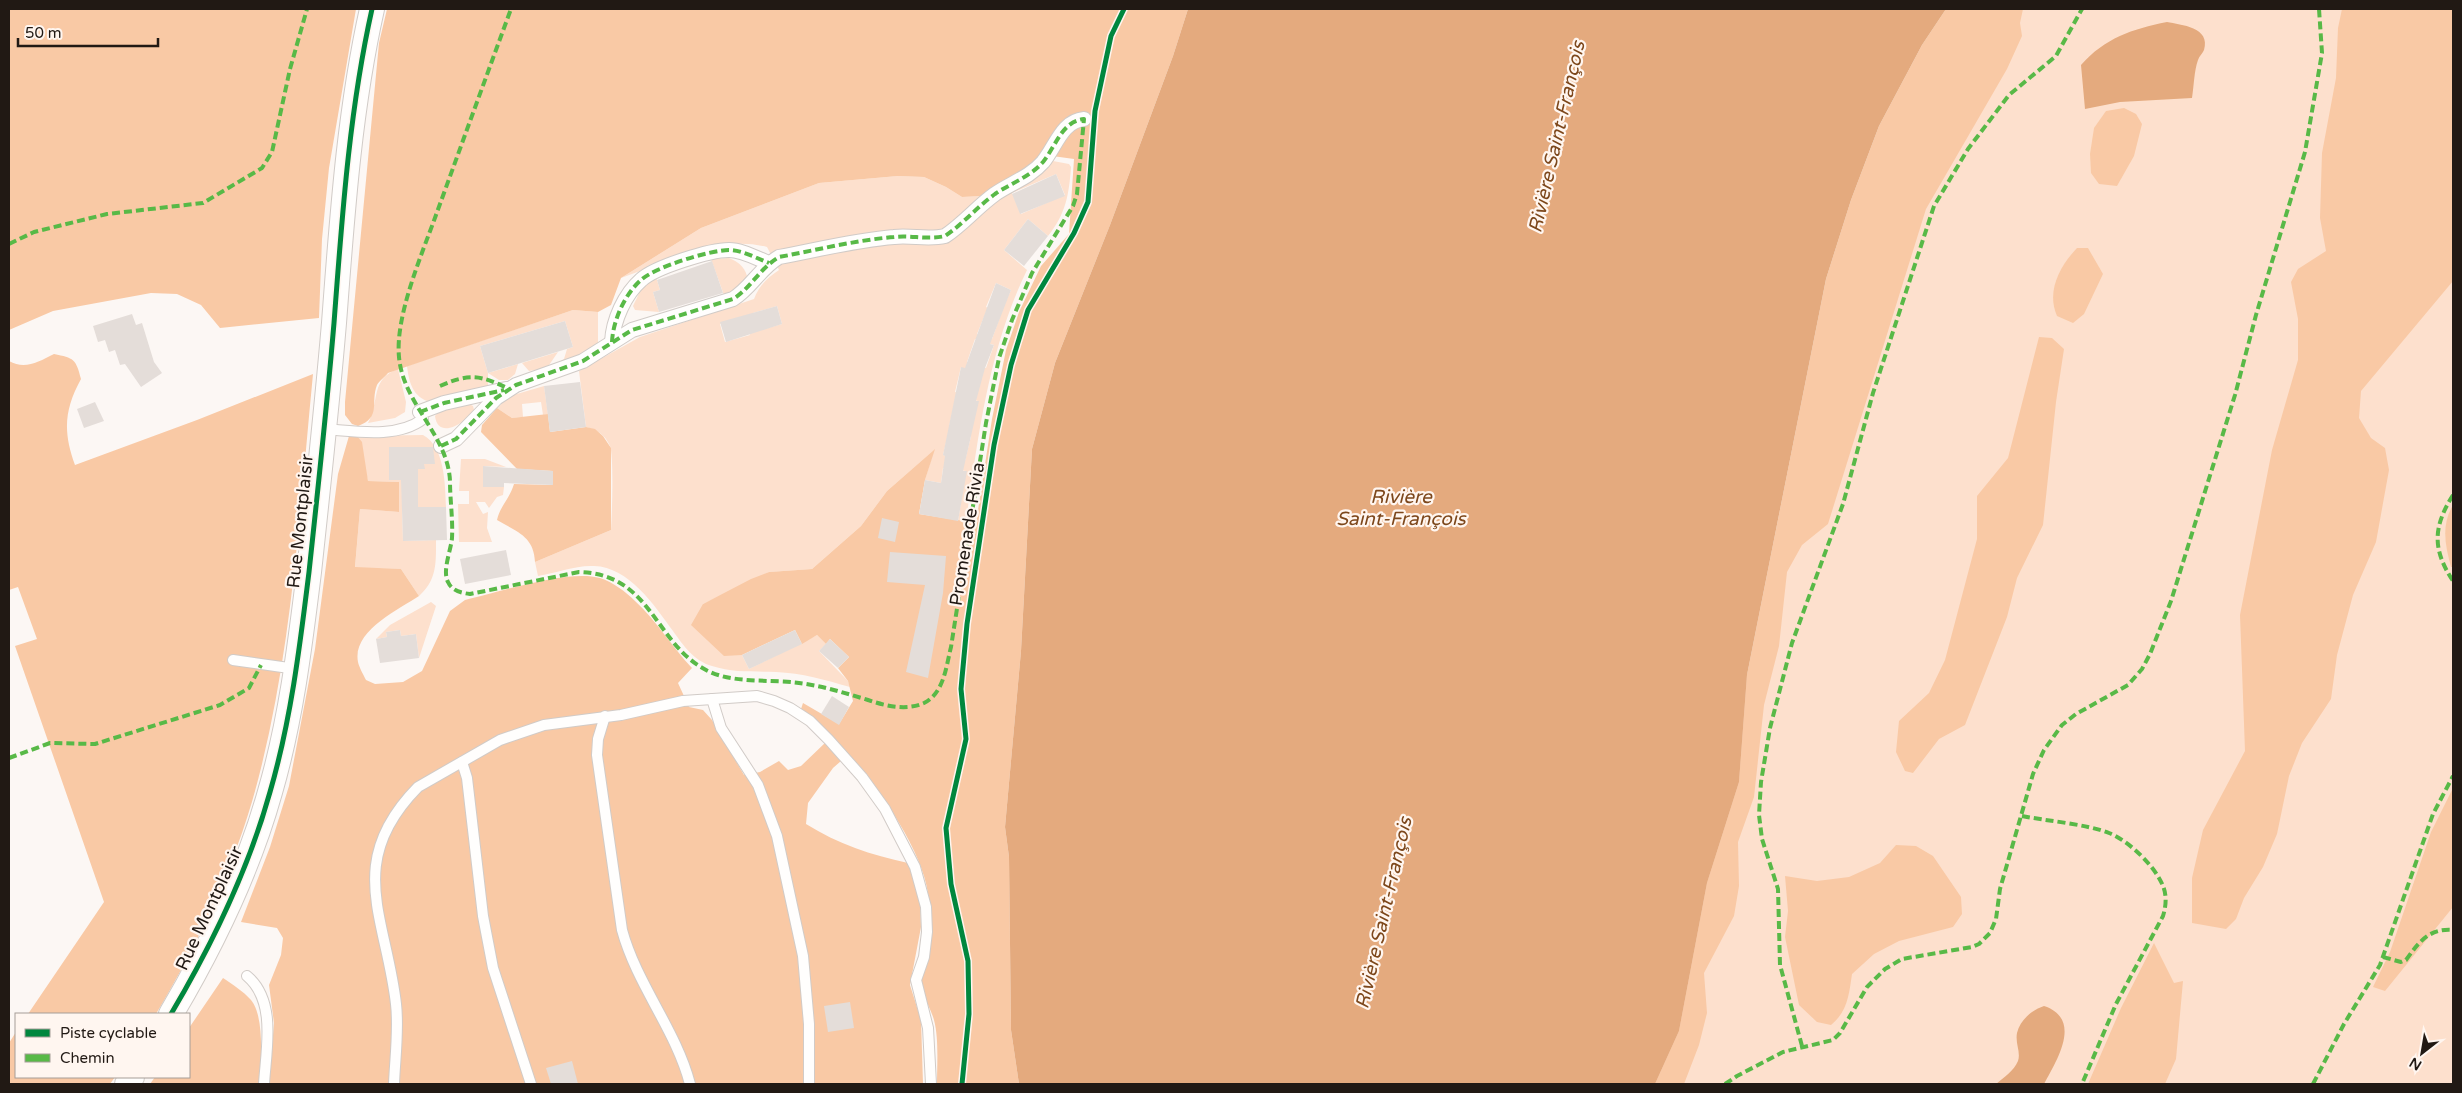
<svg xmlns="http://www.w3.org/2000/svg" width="2462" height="1093" viewBox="0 0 2462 1093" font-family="'Varela Round',sans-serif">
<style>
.green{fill:#fde0cd;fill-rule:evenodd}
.forest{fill:#f9c9a5}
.water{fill:#e4aa7e}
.building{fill:#e4ddd9}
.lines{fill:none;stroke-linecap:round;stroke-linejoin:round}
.service-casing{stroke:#d1cbc7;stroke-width:12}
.pedestrian-casing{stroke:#d1cbc7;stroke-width:16}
.tertiary-casing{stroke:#d1cbc7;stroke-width:26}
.service{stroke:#fffefd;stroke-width:10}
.pedestrian{stroke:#fffefd;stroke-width:14}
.tertiary{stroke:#fffefd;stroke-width:24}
.quiet{stroke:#58b947;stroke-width:4;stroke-dasharray:8 4;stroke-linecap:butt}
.cycleway-casing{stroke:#fff6f0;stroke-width:8}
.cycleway{stroke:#00873e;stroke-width:5}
.labels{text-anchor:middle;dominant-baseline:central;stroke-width:4.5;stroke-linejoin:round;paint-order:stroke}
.street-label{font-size:18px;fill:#211914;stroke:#fff6f0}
.water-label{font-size:19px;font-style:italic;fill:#7d471b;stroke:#fff6f0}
</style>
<rect width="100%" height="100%" fill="#fcf7f4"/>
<g class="green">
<path d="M1946,9h507v1075h-798l92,-409z"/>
<path d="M1053,161l16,3 2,3c-2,27 -5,47 -23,69l-20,-17 -24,31 23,20c-38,78 -49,166 -61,252l-8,-1 8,-50 -23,-3 -2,15 -16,-3 9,-30 -47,41 -26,35 -49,43 -43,3 -66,32 39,51 7,14 68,-34 9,9 -7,7 29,30 2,6c-25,-7 -48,-14 -74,-15 -21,-1 -43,1 -64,-6 -18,-5 -29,-21 -39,-35 -19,-26 -44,-64 -79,-65 -18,-1 -38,7 -56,10l-3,-14 76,-32c1,-15 3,-73 -1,-84 -5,-11 -12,-16 -24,-19l-7,-56 61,-34 114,-38c5,-13 13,-21 25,-29l-12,-23c-49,-13 -100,15 -146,31l80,-50 118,-45 79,-7 26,1 22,10 16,10 20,-1 6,7zM1056,174l9,21 -44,19 -9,-21zM996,283l15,7 -11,24 -14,-7zM777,306l5,18 -24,7 -5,-18zM986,312l14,5 -8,22 -15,-5zM745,317l5,18 -25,7 -5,-18zM975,339l19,6 -8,23 -19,-6zM961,367l16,31 -22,-6zM956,396l22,5 -8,32 -21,-6zM949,430l22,6 -6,25 -22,-6z"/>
<path d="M729,258c9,4 15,8 18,18l-3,7 -19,15 -14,-39z"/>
<path d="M656,277l4,13 -7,2 6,20 -24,-2 -2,-4 10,-21z"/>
<path d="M573,310l25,2v34l-14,10 -28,8 8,-5 3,-10 6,-2 -8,-26 -85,25 8,27 30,-9 -3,10 -7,6h-9l-11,-7v13l-58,16c-17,-5 -21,-19 -23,-36z"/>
<path d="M558,352l-11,16 -18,3 -7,-8z"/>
<path d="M398,369l8,33 -1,10 -10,6 -27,5c12,-22 2,-44 30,-54z"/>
<path d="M544,386l4,28 -5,1 -2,-13 -19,2 1,13 -11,1 -15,-10 13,-12z"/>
<path d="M469,404l4,2 1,4c-7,12 -36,31 -39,6l4,-5z"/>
<path d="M423,435c22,12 22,49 23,72h-44l1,34 33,-1c0,23 1,40 -17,56l-18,-27 -46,-1 5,-59 39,3v-30l-31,-1 -11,-45z"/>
<path d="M461,459h24l21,8 -23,-1v21h21l-1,8 -6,2 -8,11 -4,-6h-9l7,12 5,-2 -1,16 5,14h-33l-1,-38h11v-13h-10z"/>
<path d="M431,602l5,4 -17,52 -3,-24 -15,2 -1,-6 -14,2 1,5 -11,2 14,-14z"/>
</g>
<g class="forest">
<path d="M9,9h347l-27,159 -7,71 -3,79 -99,10 -19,-23 -24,-11 -26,-1 -98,18 -44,19z"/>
<path d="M387,9h801l-15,47 -63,169 -55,138 -23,86 -11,202 -16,176 4,30 2,173 8,54h-82c0,-20 2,-45 -3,-64 -3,-11 -10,-21 -12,-32 -4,-19 7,-38 9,-57 1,-9 -1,-20 -2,-30 -4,-61 -81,-156 -128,-192l2,-6 36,21 14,-23 -5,-20 -10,-13 11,-11 -19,-18 -4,5 -9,-9 -15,9 -7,-14 -53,25 -18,1 -33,-31 12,-21 48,-25 18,-7 43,-3 49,-43 26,-35 48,-42 -10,31 -6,34 57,9 16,-104 14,-69 13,-38 22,-46 28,-32 5,-75 -29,-4 -63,41 -20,1 -16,-10 -22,-10 -26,-1 -79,7 -118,45 -80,50 -10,27 -13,7 -25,-2 -185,63c-3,4 -9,8 -11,12 -7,18 5,32 -19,41l-6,-2 -7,-9v-13l34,-359z"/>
<path d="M1946,9h77l-3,14 2,13 -15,33 -81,140 -98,315 -26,21 -15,27 -8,74 -15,59 -10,92 -16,45 1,44 -5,30 -30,57 3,40 -8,32 -15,39h-29l24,-53 28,-148 32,-101 8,-107 79,-396 25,-79 28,-74 43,-81z"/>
<path d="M2342,9h111v272l-92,110 -2,27 12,20 14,10 4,22 -13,72 -23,53 -16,60 -6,44 -29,44 -13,33 -12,58 -14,33 -19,31 -8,21 -10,10 -34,-6v-45l11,-48 42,-79 -5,-136 32,-165 26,-90v-41l-7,-37 7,-13 28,-18 -6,-33 2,-65 14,-75 2,-50z"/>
<path d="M2124,108l12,6 6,10 -8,32 -17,30 -18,-2 -8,-11 -1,-19 4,-26 12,-17z"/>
<path d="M2077,248h11l15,26 -19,40 -11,9 -16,-7c-11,-25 3,-50 20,-68z"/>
<path d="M2039,337l13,1 12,11 -8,53 -13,123 -26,53 -10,39 -42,108 -26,14 -26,34 -8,-2 -9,-19 3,-31 30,-28 16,-33 32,-121v-43l31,-38z"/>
<path d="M54,354c20,4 22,5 27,25 -17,31 -18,53 -6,86l122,-45 116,-46c-13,132 -20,265 -52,394 -21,87 -59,169 -105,246h-128l76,-112 -89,-256 22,-7 -19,-52 -9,3v-229c16,9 29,1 45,-7z"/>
<path d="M497,408l15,10 36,-4 2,18 36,-5 9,2 8,7 8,12v82l-76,32c-1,-26 -18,-30 -38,-42 3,-14 13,-22 17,-36l38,1 1,-14 -36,-2 -36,-37 1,-7z"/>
<path d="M349,436h8l5,6 6,39 31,1v30l-39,-3 -5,58 46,2 18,27c-21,14 -67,35 -61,66 1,5 5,12 8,18l9,4 28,-2 19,-11 28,-60 15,-11c35,-8 103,-31 135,-22 13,4 26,14 35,23 22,20 37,46 57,67l-14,15 11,24 14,3 9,10 32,55 16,-3 19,-11 9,9 13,-4 25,-24 15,19 -8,7 -25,35 -2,21c32,20 65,31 102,39l12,36 1,28 -11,58 11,35 2,64h-654l5,-61 -5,-38 12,-30 2,-17 -6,-10 -36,-6 29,-75 19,-61 26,-137 23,-175z"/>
<path d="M2453,505v62h-2c-6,-22 -10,-42 2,-62z"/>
<path d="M2453,788v119l-68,84 -12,-4 17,-35 41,-120z"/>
<path d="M1896,845l20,1 17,10 28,41 1,17 -9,13 -54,14 -25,13 -22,20c-3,20 -4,37 -21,51l-14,-3 -18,-17 -14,-68 3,-26 -3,-35 32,5 32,-4 31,-14z"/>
<path d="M2154,943l20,40 9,-2 -7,78 -11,25h-77l33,-76z"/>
<path d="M223,978c9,6 20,13 28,22 14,17 10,63 8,84h-109l5,-7h34v-49z"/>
<path d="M16,1032v45h99l-5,7h-101v-41z"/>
</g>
<g class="water">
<path d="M1188,9h758l-24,36 -43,81 -28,74 -25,79 -79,396 -8,107 -32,101 -28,148 -24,53h-636l-8,-54 -2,-173 -4,-30 16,-176 11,-202 23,-86 55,-138 63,-169z"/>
<path d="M2167,22c14,3 44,5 37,28 -1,3 -5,6 -6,10 -4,11 -4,26 -6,38l-72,4 -35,7 -4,-44c24,-27 51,-36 86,-43z"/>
<path d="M2044,1006c39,13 13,54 0,78h-48c7,-6 18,-13 22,-23 3,-9 -3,-18 -1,-28 3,-13 15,-23 27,-27z"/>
</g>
<g class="building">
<path d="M1056,174l9,22 -45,18 -8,-20z"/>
<path d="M1028,219l20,17 -24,30 -20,-16z"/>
<path d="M712,261l11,32 -64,19 -6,-20 7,-2 -3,-10z"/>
<path d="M996,283l15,7 -21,54 4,1 -9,23 -9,33h3l-16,70h4l-9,50 -39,-7 6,-34 16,3 4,-27 -2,-1 18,-88 4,1z"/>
<path d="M777,306l5,18 -56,18 -6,-20z"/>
<path d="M132,314l4,11 6,-2 12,39 8,11 -21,14 -16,-23 -5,1 -5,-15 -6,2 -4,-12 -7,2 -5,-16z"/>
<path d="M565,321l8,26 -85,26 -8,-27z"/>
<path d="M580,382l6,45 -36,5 -6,-46z"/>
<path d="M95,402l9,19 -20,7 -7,-19z"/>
<path d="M389,447h44l2,17h-11l1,5h-7v38h28l1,33 -44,1 -2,-61h-12z"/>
<path d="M483,466l70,5v14l-49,-2v4h-21z"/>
<path d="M882,518l17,4 -4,20 -17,-4z"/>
<path d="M506,550l5,25 -46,9 -5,-25z"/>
<path d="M890,552l56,4 -3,37 -15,85 -22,-6 19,-87 -38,-3z"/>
<path d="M400,630l1,6 15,-2 3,24 -39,5 -4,-24 11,-2 -1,-5z"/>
<path d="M795,630l7,14 -53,25 -7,-14z"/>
<path d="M830,639l19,18 -11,11 -19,-17z"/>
<path d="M832,696l17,11 -10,18 -18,-11z"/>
<path d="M850,1002l4,26 -26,4 -4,-26z"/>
<path d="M572,1061l6,23h-27l-5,-16z"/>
</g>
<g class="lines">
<defs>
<g id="service">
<path d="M324,429c30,2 73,10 99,-10"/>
<path d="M233,660l63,9"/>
<path d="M712,699l9,29 37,57 19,51 26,120 6,68v60"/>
<path d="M605,716l-7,23 -1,16 25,175c15,55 54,100 68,154"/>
<path d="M462,762l5,16 16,138 10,52 38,116"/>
<path d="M247,976c30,25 19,74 17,108"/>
<path d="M394,1084c1,-26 5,-54 2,-80 -10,-87 -52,-142 22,-217l82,-47 44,-15 77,-10 62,-14 74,-5 17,5 16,7 20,13 19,19 33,37 23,32 30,58 11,40 1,25 -3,25 -8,23 12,48 3,56"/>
</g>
<g id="pedestrian">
<path d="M612,342c1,-22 13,-48 29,-62 14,-13 69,-30 88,-30 13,0 27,8 40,13"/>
<path d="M420,412l24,-9 62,-14"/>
<path d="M441,446l15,-7 40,-41 20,-13 67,-24 49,-31 101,-31c18,-11 27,-31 46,-42 38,-7 77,-17 115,-20 17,-2 34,3 51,-1 18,-12 32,-29 50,-42 16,-11 35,-17 48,-32 13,-16 19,-41 41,-43"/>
</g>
<g id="tertiary">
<path d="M171,1014c42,-71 77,-143 99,-222 21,-72 30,-147 39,-220 9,-83 18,-166 25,-249 8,-105 15,-211 38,-314"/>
<path d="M127,1084l5,-7"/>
</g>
</defs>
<use href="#service" class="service-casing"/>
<use href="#pedestrian" class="pedestrian-casing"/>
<use href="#tertiary" class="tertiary-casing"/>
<use href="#service" class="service"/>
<use href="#pedestrian" class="pedestrian"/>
<use href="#tertiary" class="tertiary"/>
<g class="quiet">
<path d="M9,244l25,-12 73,-18 96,-11 59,-35 10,-16 18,-83 17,-60"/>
<path d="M612,342c1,-22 13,-48 29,-62 14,-13 69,-30 88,-30 13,0 27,8 40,13"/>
<path d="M440,386c29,-13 41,-11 69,3"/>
<path d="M420,412l24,-9 60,-13"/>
<path d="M441,446l15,-7 40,-41 20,-13 67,-24 49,-31 101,-31c18,-11 27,-31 46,-42 38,-7 77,-17 115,-20 17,-2 34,3 51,-1 18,-12 32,-29 50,-42 16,-11 35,-17 48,-32 13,-16 19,-41 41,-43l-7,75 -4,12 -41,67 -20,47 -13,38 -13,65 -35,224c-5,20 -7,46 -27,56 -18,8 -38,3 -56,-3 -23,-7 -45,-14 -69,-17 -29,-4 -67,1 -93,-13 -52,-27 -54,-96 -127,-98l-109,22c-8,-1 -18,-3 -22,-12 -6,-11 3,-32 4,-44 1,-19 -2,-38 -2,-57 -2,-46 -47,-77 -51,-124 -4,-41 23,-103 37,-142 25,-69 50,-138 75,-206"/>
<path d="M2453,495c-20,32 -21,54 0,86"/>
<path d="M9,758l41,-15 45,1 125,-39 29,-17 12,-23"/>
<path d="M2022,816c25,5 64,8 87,17 20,8 46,33 54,53 4,10 3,20 0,30l-47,88 -34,80"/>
<path d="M2383,957l18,5 5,-2c13,-18 23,-32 47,-30"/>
<path d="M1802,1046l-22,-81 -2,-76 -16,-50 -3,-24 2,-33 9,-54 22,-85 51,-139 30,-111 61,-187 34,-57 41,-54 47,-39 26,-47"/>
<path d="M1725,1084l12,-8 46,-24 50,-12 7,-7 27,-46 18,-18 17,-10 70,-12 7,-3 11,-11 6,-14 4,-30 33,-115 11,-24 18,-25 14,-11 52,-29 14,-16 8,-15 21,-53 64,-206 21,-80 49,-163 17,-99 -3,-44"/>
<path d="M2313,1084l31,-60 36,-59 53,-151 20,-38"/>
</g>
<defs>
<g id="cycleway">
<path d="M171,1014c42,-71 77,-143 99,-222 21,-72 30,-147 39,-220 9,-83 18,-166 25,-249 8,-105 15,-211 38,-314"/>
<path d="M962,1084l7,-70 -1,-53 -17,-77 -5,-56 20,-89 -5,-50 6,-65 27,-179 17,-80 17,-55 46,-77 14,-31 7,-91 16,-75 13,-27"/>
</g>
</defs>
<use href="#cycleway" class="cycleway-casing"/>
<use href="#cycleway" class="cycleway"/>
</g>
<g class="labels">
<g class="street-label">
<text transform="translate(300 521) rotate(-84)">Rue Montplaisir</text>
<text transform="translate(967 534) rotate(-81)">Promenade Rivia</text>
<text transform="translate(209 908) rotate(-65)">Rue Montplaisir</text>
</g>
<g class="water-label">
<text transform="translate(1557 137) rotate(-77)">Rivière Saint-François</text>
<text x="1401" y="497">Rivière<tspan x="1401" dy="22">Saint-François</tspan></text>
<text transform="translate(1384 913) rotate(-77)">Rivière Saint-François</text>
</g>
</g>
<rect width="2462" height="1093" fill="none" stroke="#211914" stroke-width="20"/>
<rect x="15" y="1013" width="175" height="65" fill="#fff6f0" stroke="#a69e98"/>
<rect x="25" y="1029" width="25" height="8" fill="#00873e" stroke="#a69e98"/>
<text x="60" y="1038" font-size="15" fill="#211914">Piste cyclable</text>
<rect x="25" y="1054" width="25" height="8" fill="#58b947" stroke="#a69e98"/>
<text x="60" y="1063" font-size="15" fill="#211914">Chemin</text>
<g transform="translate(2422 1053) rotate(211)" stroke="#fff6f0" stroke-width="4" paint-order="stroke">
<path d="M0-4L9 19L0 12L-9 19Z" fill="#211914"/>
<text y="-8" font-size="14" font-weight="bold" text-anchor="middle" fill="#211914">N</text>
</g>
<path d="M18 38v8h140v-8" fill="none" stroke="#211914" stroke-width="2.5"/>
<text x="25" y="38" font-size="15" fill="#211914" stroke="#fff6f0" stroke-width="4" paint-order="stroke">50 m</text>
</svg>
